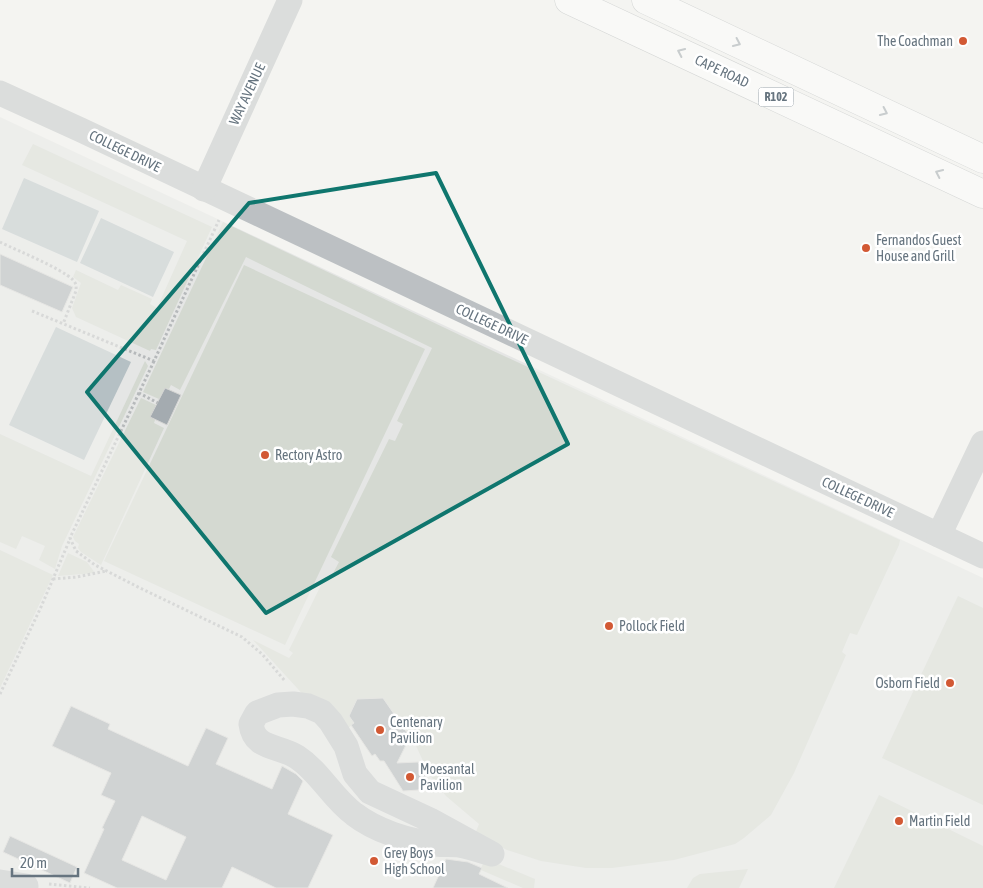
<svg xmlns="http://www.w3.org/2000/svg" width="983" height="888" viewBox="0 0 983 888" font-family="'Asap Condensed',sans-serif">
<style>
.built{fill:#e5e6e5}
.green{fill:#d4d9d1}
.water{fill:#b5c0c4}
.building{fill:#a4abb0;stroke:#d6d6d4;fill-rule:evenodd}
.lines{fill:none;stroke-linecap:round;stroke-linejoin:round}
.major-casing{stroke:#b0b4b7;stroke-width:29}
.path{stroke:#b6b9bb;stroke-width:3;stroke-dasharray:2.5 2.5;stroke-linecap:butt}
.minor{stroke:#bcc0c3;stroke-width:25}
.major{stroke:#fff;stroke-width:28}
.oneway{stroke:#949ea5}
.marked{fill:none;stroke:#0f766e;stroke-width:4;stroke-linejoin:round}
.poi-dot{fill:#d25934;stroke:#fff;stroke-width:2}
.labels{text-anchor:middle;dominant-baseline:central;stroke-width:5;stroke-linejoin:round;paint-order:stroke}
.shield{fill:#fff;stroke:#949ea5;stroke-width:1}
.shield-label{font-size:12px;font-weight:bold;fill:#66747f}
.poi-label{font-size:14px;fill:#66747f;stroke:#fff;text-anchor:start}
.street-label{font-size:14px;fill:#66747f;stroke:#fff}
</style>
<rect width="100%" height="100%" fill="#f4f4f1"/>
<path class="built" d="M0,117l983,461v310h-983z"/>
<g class="green">
<path d="M33,144l179,83 -56,123 -5,-1 -1,2 -74,-34 -4,-9 9,-25 -8,-6 3,-7 42,20 3,-5 31,14 -2,5 7,4 30,-67 -165,-76z"/>
<path d="M223,222l266,127 411,191 -1,5 -42,90 -7,-2 -8,19 4,3 -52,118 -23,42 -27,23 -9,6 -61,16 -62,8h-26l-45,-7 -34,-11 -32,-16 4,-10 -33,-28 -17,-22 -17,-37 -3,-2 -26,-37 -5,3 -3,-3 -18,1 -8,17 5,7 -9,8 -37,-31 -55,-60 36,18 4,-5 -4,-3 36,-73 5,2 9,-17 -8,-5 58,-118 6,2 8,-17 -6,-3 35,-73 -186,-91 -66,133 -9,-5 -2,4 -4,-1 -6,11 -16,-7z"/>
<path d="M244,265l181,84 -140,296 -181,-84z"/>
<path d="M145,361l3,5 -86,180 -7,23 -16,-9 6,-14 -23,-10 -6,13 -16,-7v-108l91,42z"/>
<path d="M141,398l15,7 -5,12 4,3 -1,3 10,5 -63,137 -20,-13 -3,-4 1,-4 -4,-3 -2,-4z"/>
<path d="M0,550l53,25 -53,113z"/>
<path d="M68,553l19,9 8,11 -37,3z"/>
<path d="M958,596l25,12v197l-101,-47z"/>
<path d="M879,795l104,51v42h-149z"/>
<path d="M485,860h4l46,19 -1,9h-11l-42,-18v-2z"/>
<path d="M748,869l-9,19h-52l6,-10 7,-4z"/>
</g>
<g class="water">
<path d="M24,178l75,33 -22,51 -75,-33z"/>
<path d="M101,218l73,34 -21,45 -73,-34z"/>
<path d="M56,327l75,35 -47,98 -75,-35z"/>
</g>
<g class="building">
<path d="M0,254l73,33 -11,25 -62,-27z"/>
<path d="M165,388l16,7 -14,30 -17,-8z"/>
<path d="M383,698l27,39 -13,26 21,-1 8,14 -7,14 -16,1 -19,-30h-4l-5,-7 -3,2 -21,-31 3,-2 -5,-7 8,-17z"/>
<path d="M71,706l39,18 -2,5 80,37 18,-38 22,10 -12,26 56,25 10,-23 14,8 7,7 -15,33 45,21 -25,53h-32l-44,-21 -10,21h-105l-33,-15 20,-44 -2,-1 13,-27 -14,-6 10,-22 -59,-27zM142,816l44,21 -20,43 -44,-20z"/>
<path d="M10,836l67,31 -7,16 -67,-31z"/>
<path d="M446,859l22,3 14,6 -3,6 29,14h-75z"/>
</g>
<g class="lines">
<defs>
<g id="major">
<path d="M569,0l414,194"/>
<path d="M646,0l337,159"/>
</g>
</defs>
<use href="#major" class="major-casing"/>
<g class="path">
<path d="M0,242c18,9 61,26 73,38 4,4 3,7 3,11l-13,33"/>
<path d="M32,311l122,50 65,-141"/>
<path d="M154,361l-15,32 19,10"/>
<path d="M139,393l-69,145 6,13 19,14 45,23 102,49 20,17 23,27"/>
<path d="M53,579l24,-2 29,-6"/>
<path d="M0,694l41,-87 29,-68"/>
<path d="M49,884l41,4"/>
</g>
<g class="minor">
<path d="M0,93l81,37 902,426"/>
<path d="M204,189l86,-189"/>
<path d="M939,535l44,-92"/>
<path d="M293,704l15,2 14,6 9,10 15,24 9,28 15,18 60,28 62,34c-10,-3 -22,-7 -33,-9 -7,-1 -15,0 -23,-1 -28,-3 -60,-13 -82,-30 -22,-16 -34,-42 -57,-57 -18,-12 -43,-7 -46,-33l6,-11 21,-8z"/>
<path d="M0,882l26,4"/>
</g>
<use href="#major" class="major"/>
</g>
<defs><path id="oneway-chevron" d="M-2-3.5L2.5 0L-2 3.5" fill="none" stroke-width="1.6" stroke-linecap="round" stroke-linejoin="round" transform="scale(1.25)"/></defs>
<g class="oneway">
<use href="#oneway-chevron" transform="translate(737 43) rotate(25)"/>
<use href="#oneway-chevron" transform="translate(681 52) rotate(-155)"/>
<use href="#oneway-chevron" transform="translate(884 112) rotate(25)"/>
<use href="#oneway-chevron" transform="translate(939 173) rotate(-155)"/>
</g>
<path d="M0 0H983V888H0ZM436,173l132,271 -302,169 -179,-221 162,-189z" fill="#f4f4f1" fill-opacity=".55" fill-rule="evenodd"/>
<path class="marked" d="M436,173l132,271 -302,169 -179,-221 162,-189z"/>
<g class="poi-dot">
<circle cx="963" cy="41" r="5"/>
<circle cx="866" cy="248" r="5"/>
<circle cx="265" cy="455" r="5"/>
<circle cx="609" cy="626" r="5"/>
<circle cx="950" cy="683" r="5"/>
<circle cx="380" cy="730" r="5"/>
<circle cx="410" cy="777" r="5"/>
<circle cx="899" cy="821" r="5"/>
<circle cx="374" cy="861" r="5"/>
</g>
<g class="labels">
<rect class="shield" x="758.5" y="87.5" width="35" height="19" rx="4"/>
<g class="shield-label">
<text x="776" y="97">R102</text>
</g>
<g class="poi-label">
<text x="953" y="41" text-anchor="end">The Coachman</text>
<text x="876" y="240">Fernandos Guest<tspan x="876" dy="16">House and Grill</tspan></text>
<text x="275" y="455">Rectory Astro</text>
<text x="619" y="626">Pollock Field</text>
<text x="940" y="683" text-anchor="end">Osborn Field</text>
<text x="390" y="722">Centenary<tspan x="390" dy="16">Pavilion</tspan></text>
<text x="420" y="769">Moesantal<tspan x="420" dy="16">Pavilion</tspan></text>
<text x="909" y="821">Martin Field</text>
<text x="384" y="853">Grey Boys<tspan x="384" dy="16">High School</tspan></text>
</g>
<g class="street-label">
<text transform="translate(722 71) rotate(25)">CAPE ROAD</text>
<text transform="translate(247 94) rotate(-65)">WAY AVENUE</text>
<text transform="translate(125 151) rotate(26)">COLLEGE DRIVE</text>
<text transform="translate(492 324) rotate(25)">COLLEGE DRIVE</text>
<text transform="translate(858 497) rotate(25)">COLLEGE DRIVE</text>
</g>
</g>
<path d="M12 868v8h66v-8" fill="none" stroke="#66747f" stroke-width="2.5"/>
<text x="20" y="868" font-size="15" fill="#66747f" stroke="#ffffff" stroke-width="4" paint-order="stroke">20 m</text>
</svg>
